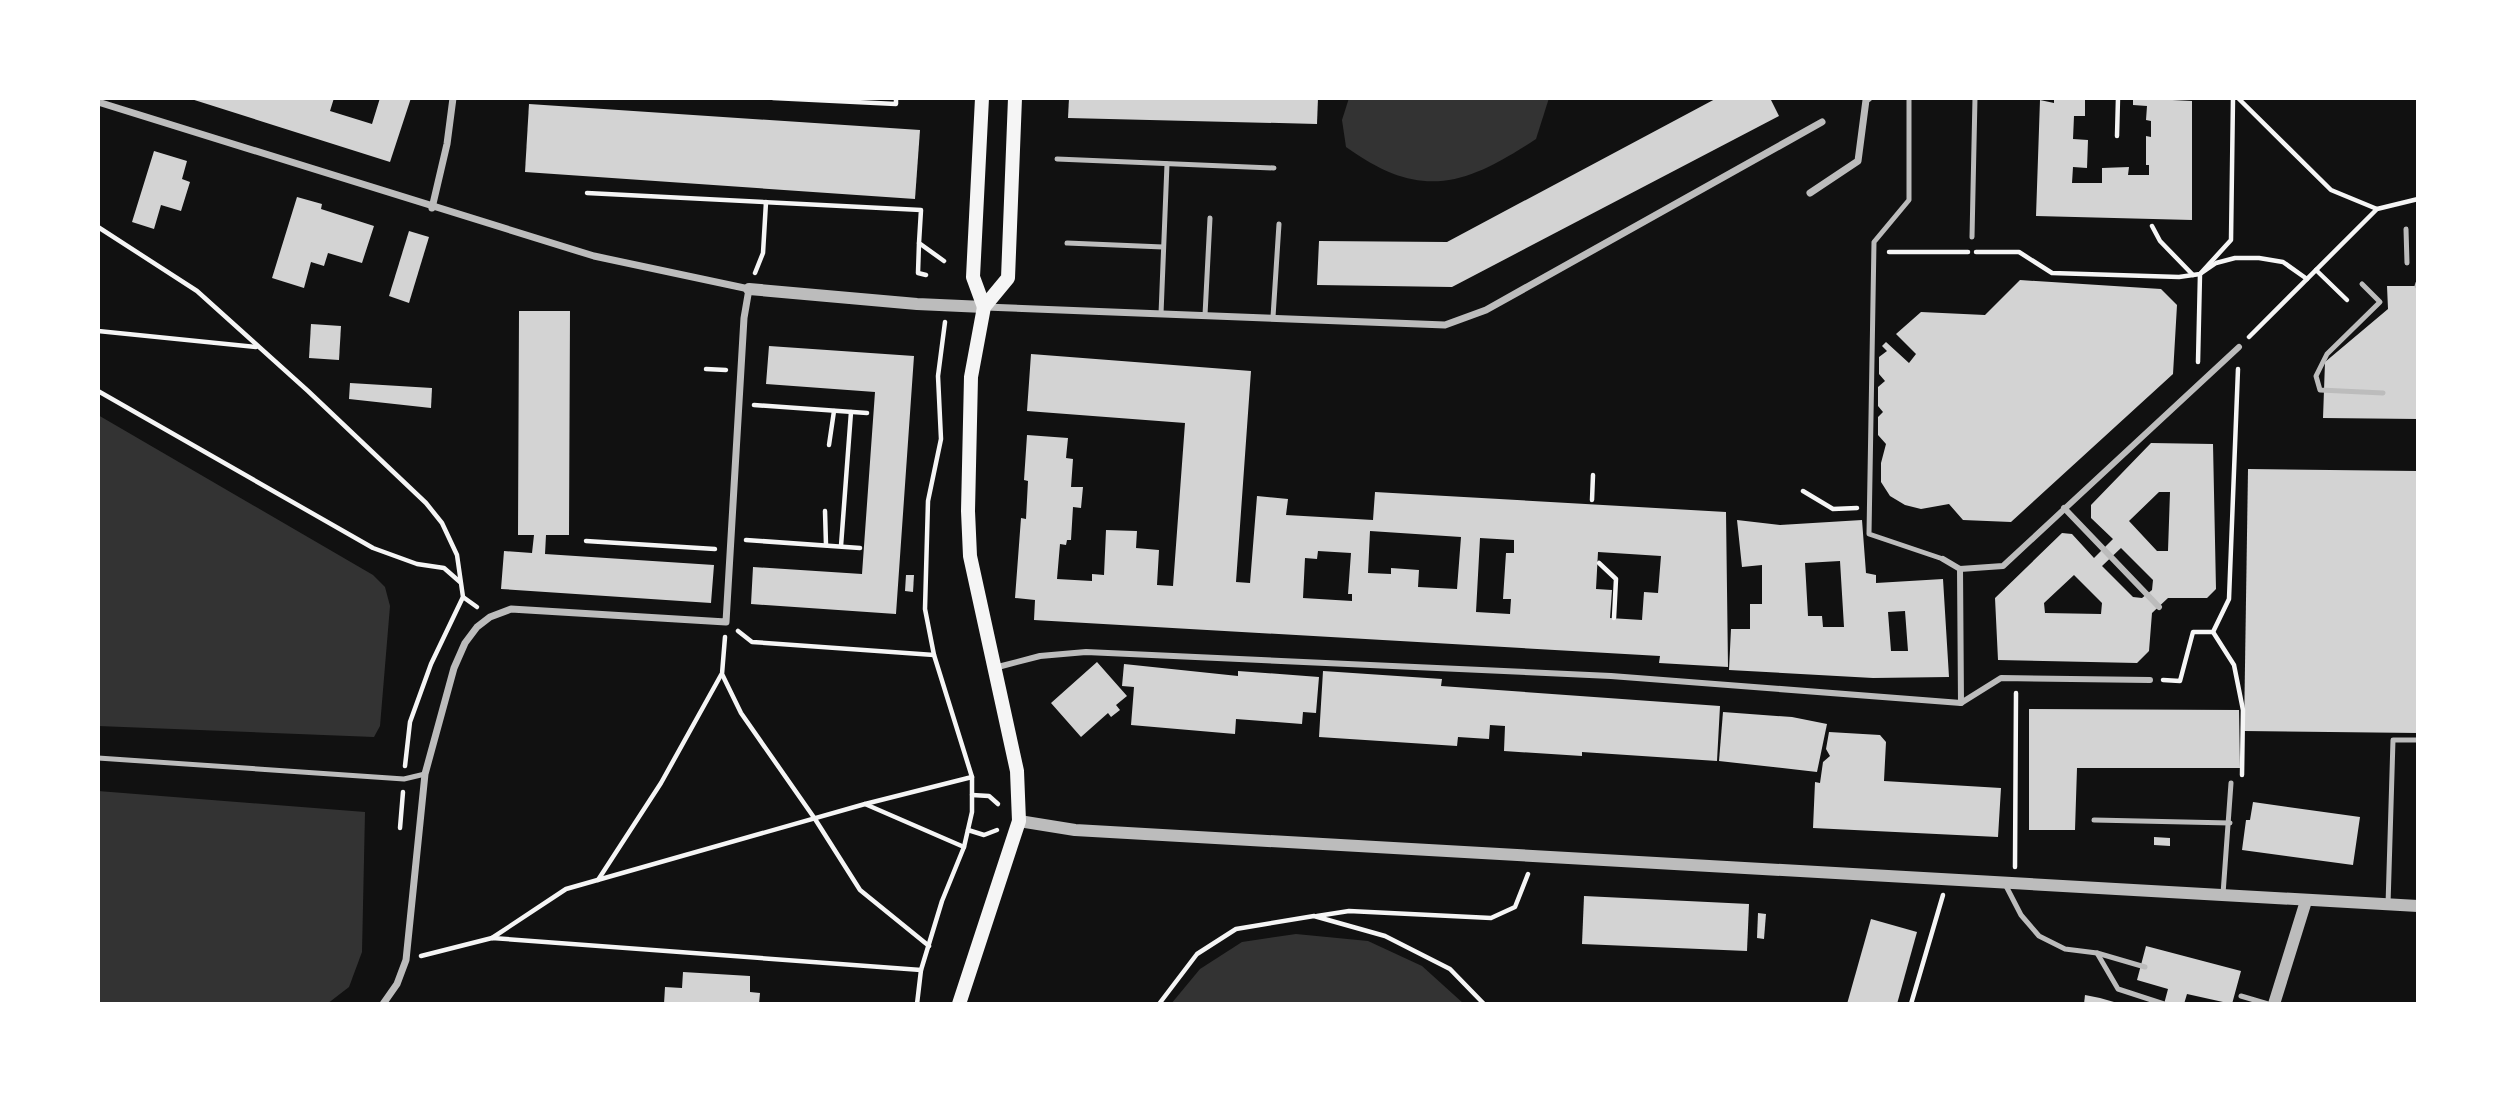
<svg xmlns="http://www.w3.org/2000/svg" width="2516" height="1102" viewBox="0 0 2516 1102" font-family="Commissioner,sans-serif">
<style>
.water{fill:#333}
.building{fill:#d3d3d3;fill-rule:evenodd}
.lines{fill:none;stroke-linecap:round;stroke-linejoin:round}
.path{stroke:#f5f5f5;stroke-width:4.5}
.service{stroke:#bcbcbc;stroke-width:5}
.pedestrian{stroke:#bcbcbc;stroke-width:6}
.minor{stroke:#bcbcbc;stroke-width:7}
.tertiary{stroke:#bcbcbc;stroke-width:12}
.secondary{stroke:#f5f5f5;stroke-width:14}
</style>
<rect width="100%" height="100%" fill="#111"/>
<g class="water">
<path d="M1349,98h200l-13,41c-72,47 -115,62 -190,8l-4,-27z"/>
<path d="M98,415l275,160 12,12 5,19 -10,120 -6,11 -276,-11z"/>
<path d="M98,791l267,21 -3,140 -13,35 -22,17h-229z"/>
<path d="M1296,934l72,7 54,25 42,38h-293l29,-35 42,-27z"/>
</g>
<g class="building">
<path d="M188,98h146l-4,13 42,13 8,-26h31l-21,64z"/>
<path d="M1069,98h249l-1,26 -249,-6z"/>
<path d="M1717,98h53l9,18 -327,171 -135,-2 2,-44 128,1z"/>
<path d="M2054,98h31v18h-11l-1,23 15,1 -1,28 -14,-1 -1,16h30v-15l27,-1 -1,8h21v-10h-3v-29l5,1v-16l-5,-1 1,-14 -14,-1v-7l59,3v119l-156,-4 4,-116 14,3z"/>
<path d="M529,104l391,26 -5,69 -390,-27z"/>
<path d="M154,151l33,10 -5,18 8,3 -9,29 -20,-6 -7,24 -22,-7z"/>
<path d="M297,197l25,7 -1,5 53,17 -12,37 -34,-10 -4,13 -13,-4 -7,26 -32,-10z"/>
<path d="M409,231l20,6 -20,66 -20,-7z"/>
<path d="M2020,280l141,9 16,16 -4,69 -162,148 -48,-2 -14,-16 -28,5 -16,-4 -15,-9 -9,-14v-19l5,-19 -8,-9v-18l5,-5 -5,-6v-19l7,-6 -6,-7v-17l8,-6 -5,-5 4,-4 23,21 7,-9 -20,-20 25,-22 64,3z"/>
<path d="M2387,286h31v133l-95,-1 2,-56 63,-53z"/>
<path d="M519,311h51l-1,224h-23l-1,19 169,11 -3,38 -210,-14 3,-38 28,2 2,-18h-16z"/>
<path d="M311,324l30,2 -2,34 -30,-2z"/>
<path d="M769,346l145,10 -18,258 -145,-10 2,-37 109,7 13,-182 -109,-8z"/>
<path d="M1031,354l220,17 -15,211 14,1 7,-87 31,3 -2,16 87,5 2,-28 351,20 2,155 -69,-4 1,-7 -626,-36 1,-20 -20,-2 6,-80 5,1 2,-38 -4,-1 3,-45 41,3 -2,20 7,1 -2,28h12l-2,21 -8,-1 -2,33h-4l-1,5 -6,-1 -3,35 35,2v-7l12,1 2,-45 31,1 -1,17 23,2 -2,35 16,1 12,-163 -158,-12zM1370,531l91,6 -4,52 -39,-2 1,-17 -28,-2v6l-23,-1zM1480,538l34,2v13h-8l-3,46h8l-1,15 -34,-2zM1318,551l33,2 -3,41h4v7l-49,-3 2,-40 12,1zM1598,552l63,4 -3,37 -14,-1 -2,28 -32,-2 2,-28 -16,-1z"/>
<path d="M350,383l82,5 -1,20 -82,-9z"/>
<path d="M2151,443l62,1 3,145 -9,9h-39l-16,15 -3,38 -12,12 -139,-3 -3,-62 67,-65 10,1 22,24 19,-19 -22,-21v-13zM2159,492h11l-2,59h-11l-28,-30zM2121,548l32,32 -1,10 -10,8 -9,-1 -31,-31zM2074,575l28,28 -1,11 -56,-1 -1,-10z"/>
<path d="M2248,469l170,2v262l-174,-2z"/>
<path d="M1737,520l43,5 82,-5 4,53 10,2v8l67,-4 6,98 -76,1 -144,-8 2,-41h19v-25h12v-39l-20,2zM1840,561l4,66h-21l-1,-11h-14l-3,-53zM1905,611l3,40h-17l-3,-39z"/>
<path d="M906,575h8l-1,17 -8,-1z"/>
<path d="M1097,662l30,34 -11,9 4,5 -9,7 -3,-4 -27,24 -30,-34z"/>
<path d="M1124,664l114,12v-5l81,6 -3,36 -13,-1 -1,12 -66,-5 -1,15 -104,-9 3,-38 -12,-1z"/>
<path d="M1323,671l119,8 -1,7 279,20 -3,55 -135,-9v4l-78,-5 1,-25 -15,-1 -1,14 -31,-2 -1,9 -138,-9z"/>
<path d="M2029,709l210,1 1,58h-163l-2,62h-46z"/>
<path d="M1723,712l69,5 35,7 -10,48 -98,-11z"/>
<path d="M1829,732l51,3 6,7 -2,39 117,7 -3,49 -185,-9 2,-46 5,1 3,-21 7,-6 -4,-7z"/>
<path d="M2253,802l107,15 -7,48 -111,-15 4,-30h4z"/>
<path d="M2154,837l16,1v8l-16,-1z"/>
<path d="M1584,896l165,8 -2,47 -165,-7z"/>
<path d="M1758,913l8,1 -2,25 -7,-1z"/>
<path d="M1871,919l46,13 -20,72h-50z"/>
<path d="M2146,946l95,25 -9,33 -45,-10 -3,10h-20l4,-15 -31,-9z"/>
<path d="M683,972l67,4v16l10,1 -1,11h-95l1,-17 17,1z"/>
<path d="M2085,995l15,3 21,6h-37z"/>
</g>
<g class="lines">
<g class="path">
<path d="M773,98l123,6v-6"/>
<path d="M2238,98l93,92 46,19"/>
<path d="M2117,136l1,-38"/>
<path d="M587,193l334,17 -2,33 25,18"/>
<path d="M2152,226l8,15 33,34"/>
<path d="M98,227l99,64 111,100 118,112 16,20 15,32 6,42 -32,67 -21,58 -5,44"/>
<path d="M919,243l-1,30 8,2"/>
<path d="M1889,252h79"/>
<path d="M1976,252h43l33,21 127,4 21,-3 16,-11 19,-5h24l24,4 24,17"/>
<path d="M2316,270l31,30"/>
<path d="M755,273l8,-20 3,-51"/>
<path d="M98,331l158,16"/>
<path d="M2249,337l128,-128 41,-10"/>
<path d="M2198,362l2,-88 31,-34 2,-142"/>
<path d="M706,369l20,1"/>
<path d="M98,391l275,157 44,16 27,4 16,14"/>
<path d="M754,405l113,8"/>
<path d="M829,445l5,-34"/>
<path d="M1803,491l30,18 24,-1"/>
<path d="M1592,500l1,-25"/>
<path d="M825,511l1,34"/>
<path d="M746,540l114,8"/>
<path d="M586,541l129,8"/>
<path d="M841,546l10,-134"/>
<path d="M1599,563l17,16 -2,39"/>
<path d="M463,597l14,10"/>
<path d="M738,631l14,11 182,13"/>
<path d="M2213,632l21,33 9,45 -1,65"/>
<path d="M725,637l-3,37 19,39 74,106 45,71 69,56"/>
<path d="M2163,680l17,1 13,-49h20l16,-33 9,-230"/>
<path d="M972,795l17,1 9,8"/>
<path d="M865,804l99,43"/>
<path d="M400,828l3,-36"/>
<path d="M968,830l16,5 13,-5"/>
<path d="M2015,867l1,-174"/>
<path d="M598,880l63,-97 60,-108"/>
<path d="M1317,916l32,-5 142,7 24,-11 13,-33"/>
<path d="M492,938l74,-49 299,-85 107,-27"/>
<path d="M421,956l71,-18 429,32"/>
<path d="M917,1004l4,-34 21,-69 22,-54 8,-35v-35l-38,-122 -9,-46 3,-108 13,-62 -3,-63 7,-54"/>
<path d="M1159,1004l38,-50 39,-25 78,-13 71,20 65,33 34,35"/>
<path d="M1911,1004l32,-109"/>
</g>
<g class="service">
<path d="M1909,98v102l-35,42 -5,292 74,25"/>
<path d="M1057,159l217,9"/>
<path d="M2406,229l1,34"/>
<path d="M1972,237l3,-139"/>
<path d="M1067,243l96,4"/>
<path d="M2362,284l18,18 -53,52 -11,22 4,14 63,3"/>
<path d="M2417,286l1,-3"/>
<path d="M1161,314l6,-150"/>
<path d="M1205,315l5,-97"/>
<path d="M1273,317l6,-93"/>
<path d="M98,758l306,21 21,-5"/>
<path d="M2094,820l136,3"/>
<path d="M2005,884l16,31 18,21 26,13 32,4 48,14"/>
<path d="M2223,894l8,-111"/>
<path d="M2388,905l5,-165h25"/>
<path d="M2097,953l21,36 46,15"/>
<path d="M2241,996l27,8"/>
</g>
<g class="pedestrian">
<path d="M2064,508l95,99"/>
<path d="M1943,559l17,10 43,-3 236,-219"/>
<path d="M1960,569l1,134"/>
<path d="M994,668l46,-12 46,-4 525,24 350,27 40,-25 149,2"/>
</g>
<g class="minor">
<path d="M98,102l496,154 155,33 -5,29 -18,304 -215,-13 -21,8 -13,10 -12,16 -11,25 -29,106 -19,186 -9,24 -14,20"/>
<path d="M1810,193l48,-32 8,-61 3,-2"/>
<path d="M432,208l15,-64 6,-46"/>
<path d="M985,307l460,18 41,-15 336,-188"/>
</g>
<g class="tertiary">
<path d="M749,289l168,15 67,3"/>
<path d="M1019,821l56,9 1343,76"/>
<path d="M2274,1004l32,-103"/>
</g>
<g class="secondary">
<path d="M982,98l-9,179 11,30"/>
<path d="M959,1004l60,-183 -2,-50 -47,-215 -2,-45 3,-134 13,-70 24,-29 7,-180"/>
</g>
</g>
<rect width="2516" height="1102" fill="none" stroke="#ffffff" stroke-width="200"/>
</svg>
